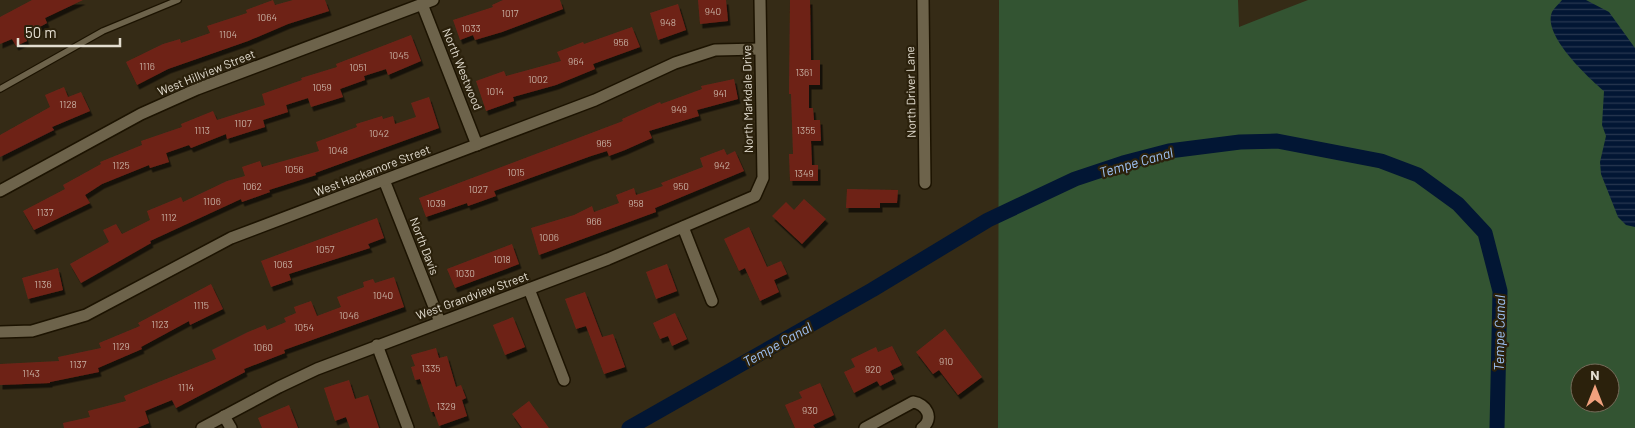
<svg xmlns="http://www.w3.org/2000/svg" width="1635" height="428" viewBox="0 0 1635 428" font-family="Barlow,sans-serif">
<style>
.grass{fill:#335432;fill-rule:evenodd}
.water{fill:url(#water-rules)}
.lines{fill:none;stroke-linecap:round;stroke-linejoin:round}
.canal{stroke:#021634;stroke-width:15}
.building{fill:#6e2418;filter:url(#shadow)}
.lane-casing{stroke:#1c1301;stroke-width:8}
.street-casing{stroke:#1c1301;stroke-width:14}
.lane{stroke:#6d634b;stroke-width:5.5}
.street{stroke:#6d634b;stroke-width:11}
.labels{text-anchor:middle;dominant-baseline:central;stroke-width:4.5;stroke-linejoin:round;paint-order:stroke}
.number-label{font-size:10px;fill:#c6afa2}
.street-label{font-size:12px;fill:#e3ddd0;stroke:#2b210c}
.water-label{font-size:14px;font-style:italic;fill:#9ec2f5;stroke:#2b210c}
</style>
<defs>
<pattern id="water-rules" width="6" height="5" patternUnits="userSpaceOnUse" patternTransform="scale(1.25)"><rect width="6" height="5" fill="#021634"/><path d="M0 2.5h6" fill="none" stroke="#273750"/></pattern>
<filter id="shadow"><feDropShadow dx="2.5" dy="4.5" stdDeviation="0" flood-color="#0009"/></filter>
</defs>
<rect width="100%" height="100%" fill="#352b16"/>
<path class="grass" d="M999,0h239l1,27 69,-27h327v428h-637zM1580,373h30v30h-30z"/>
<path class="water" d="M1562,0h24l23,12 26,36v179l-9,-2 -8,-8 -17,-43 -1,-12 6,-26 -4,-11 2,-34c-15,-13 -62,-56 -52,-79 2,-4 7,-8 10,-12z"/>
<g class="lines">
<path class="canal" d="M629,428l243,-138 116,-70 87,-41 48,-16 46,-12 71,-9 37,-1 104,20 37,14 40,29 27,29 15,58 -3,137"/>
</g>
<g class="building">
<path d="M32,0h51l-38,18 2,5 -22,12 2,6 -11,5 -4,-7 -12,5v-27z"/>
<path d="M273,0l2,5 18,-5h32l4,11 -41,13 -40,17 -80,28 -31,16 -11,-23 37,-18 17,-5 1,4 29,-10 -3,-7 40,-13 -1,-3z"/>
<path d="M503,0h57l3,9 -61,23 -27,8 -2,-5 -13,5 -7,-20 40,-13 -1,-2z"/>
<path d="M698,0h28l2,21 -28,3z"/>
<path d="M790,0h20l1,60h9v25h-11v23h4l1,12h6l1,21h-10l1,24h6v16h-28l-1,-27h4l-2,-60h-2z"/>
<path d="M678,4l8,26 -28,10 -8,-27z"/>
<path d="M632,27l8,20 -47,17 2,5 -39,16 -43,12 1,4 -28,10 -10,-30 28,-10 2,5 55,-15 -4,-9 26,-10 1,2z"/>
<path d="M411,35l10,26 -33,14 -2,-6 -22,7 1,4 -25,9 3,8 -32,10 -3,-9 -22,7 2,7 -25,8 2,7 -38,12 -1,-5 -35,14 -2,-3 -23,8 3,9 -19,6 -1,-3 -47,19 -17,11 5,8 -56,27 -11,-19 42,-22 -2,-4 38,-21 -1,-2 42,-17 -1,-4 41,-14 -1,-3 32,-13 4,9 48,-15 -3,-11 40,-14 -1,-2 36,-11 -1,-3z"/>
<path d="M734,79l4,20 -41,11 2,6 -50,15 3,7 -27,12 -16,6 -2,-5 -16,5 -97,35 2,5 -28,10 -1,-3 -41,14 -7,-19 204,-77 -1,-2 38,-17 1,2 41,-15 -1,-3z"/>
<path d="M64,87l4,10 13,-5 9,19 -38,16 2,3 -54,27v-22l50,-28 -5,-12z"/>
<path d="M429,97l10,31 -124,45 1,2 -47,15 1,2 -28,10 -1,-3 -91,42 1,2 -70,40 -11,-19 39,-22 -6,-12 13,-6 6,10 28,-14 -3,-9 34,-14 2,5 44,-21 18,-5 -3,-9 18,-6 2,6 57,-16 -3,-9 41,-15 -1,-3 26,-8 1,3 10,-3 2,8 21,-7 -5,-14z"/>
<path d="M724,149l3,6 8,-4 9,20 -89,37 1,4 -117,43 -8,-27 43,-13 18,-9 2,6 25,-9 -3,-8 18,-7 2,7 27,-9 -2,-3 42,-16 -3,-9z"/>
<path d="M847,189l51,1 -1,13h-17v5h-34z"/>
<path d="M804,199l22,20 -24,25 -30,-28 14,-14 8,8z"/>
<path d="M377,218l7,20 -16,6 2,4 -81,26 2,6 -20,7 -10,-26z"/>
<path d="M749,227l18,40 14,-6 6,13 -13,6 5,12 -19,9 -15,-33 -6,3 -15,-32z"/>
<path d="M512,244l7,20 -64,24 -8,-19z"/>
<path d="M667,264l10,27 -21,8 -10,-27z"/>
<path d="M58,268l5,22 -35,9 -6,-21z"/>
<path d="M394,277l10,30 -120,43 1,3 -41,16 1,3 -69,36 -4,-8 -27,11 4,12 -12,5h-73l-1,-5 27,-6 -2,-6 38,-10 -2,-5 92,-37 -4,-9 36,-18 17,-7 2,5 19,-8 -2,-4 12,-5 -2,-6 17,-6 6,15 24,-9 -4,-10 27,-10 -1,-5 10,-3 2,4z"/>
<path d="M211,284l12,25 -33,16 -1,-4 -48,26 1,2 -44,19 1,4 -49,10v1l-50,2v-21l59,-3 -1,-4 43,-9 -2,-5 41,-17 -2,-3z"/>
<path d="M585,292l17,45 11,-3 12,33 -21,7 -18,-48 -10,3 -11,-30z"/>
<path d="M675,313l12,26 -15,7 -4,-10 -8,3 -7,-16z"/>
<path d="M513,317l12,30 -20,8 -12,-30z"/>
<path d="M945,329l37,48 -24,18 -19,-25 -6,4 -17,-22z"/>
<path d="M892,346l10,19 -12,6 4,8 -14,7 -3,-5 -23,12 -10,-21 11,-5 -4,-8 25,-12 2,5z"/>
<path d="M436,348l3,10 8,-2 9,31 5,-2 5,13 -4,2 5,16 -28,10 -5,-14h-3l-11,-33 -5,1 -4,-13 4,-1 -4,-11z"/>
<path d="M349,380l6,19 13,-4 11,33h-29l-4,-11 -11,4 -11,-33z"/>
<path d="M820,383l14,32 -21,10 2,3h-20l-10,-23 17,-7 -3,-6z"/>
<path d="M529,401l20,27h-27l-10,-14z"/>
<path d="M289,405l9,23h-36l-4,-10z"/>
</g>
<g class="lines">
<defs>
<path id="lane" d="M0,89l103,-58 75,-31"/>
<g id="street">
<path d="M923,0l2,183"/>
<path d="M422,4l55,141"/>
<path d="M384,180l56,142"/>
<path d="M0,191l141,-77 56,-25 236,-89"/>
<path d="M683,227l29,74"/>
<path d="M529,289l35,91"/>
<path d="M0,332l32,-1 54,-16 145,-77 364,-138 80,-37 40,-13 45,-1"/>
<path d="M377,345l31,83"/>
<path d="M224,416l7,12"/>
<path d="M202,428l77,-41 38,-18 291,-110 147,-63 8,-18 -3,-178"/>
<path d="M865,428l48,-26c13,2 22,16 9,26"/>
</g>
</defs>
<use href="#lane" class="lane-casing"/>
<use href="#street" class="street-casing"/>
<use href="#lane" class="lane"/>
<use href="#street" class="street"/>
</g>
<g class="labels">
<g class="number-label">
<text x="713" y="11">940</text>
<text x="510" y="13">1017</text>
<text x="267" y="17">1064</text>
<text x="668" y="22">948</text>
<text x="471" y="28">1033</text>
<text x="228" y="34">1104</text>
<text x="621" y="42">956</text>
<text x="399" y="55">1045</text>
<text x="576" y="61">964</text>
<text x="147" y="66">1116</text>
<text x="358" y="67">1051</text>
<text x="804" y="72">1361</text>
<text x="538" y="79">1002</text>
<text x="322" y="87">1059</text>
<text x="495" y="91">1014</text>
<text x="720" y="93">941</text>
<text x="68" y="104">1128</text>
<text x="679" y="109">949</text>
<text x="243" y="123">1107</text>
<text x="202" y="130">1113</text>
<text x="806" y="130">1355</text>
<text x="379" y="133">1042</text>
<text x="604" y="143">965</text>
<text x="338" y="150">1048</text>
<text x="121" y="165">1125</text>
<text x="722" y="165">942</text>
<text x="294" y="169">1056</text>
<text x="516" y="172">1015</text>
<text x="804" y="173">1349</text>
<text x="252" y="186">1062</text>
<text x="681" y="186">950</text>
<text x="478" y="189">1027</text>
<text x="212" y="201">1106</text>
<text x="436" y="203">1039</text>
<text x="636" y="203">958</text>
<text x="45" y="212">1137</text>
<text x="169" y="217">1112</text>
<text x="594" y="221">966</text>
<text x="549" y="237">1006</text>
<text x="325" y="249">1057</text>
<text x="502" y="259">1018</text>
<text x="283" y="264">1063</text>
<text x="465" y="273">1030</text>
<text x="43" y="284">1136</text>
<text x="383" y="295">1040</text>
<text x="201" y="305">1115</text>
<text x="349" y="315">1046</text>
<text x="160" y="324">1123</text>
<text x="304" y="327">1054</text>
<text x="121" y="346">1129</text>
<text x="263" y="347">1060</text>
<text x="946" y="361">910</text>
<text x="78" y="364">1137</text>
<text x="431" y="368">1335</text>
<text x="873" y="369">920</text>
<text x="31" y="373">1143</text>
<text x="186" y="387">1114</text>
<text x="446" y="406">1329</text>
<text x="810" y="410">930</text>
</g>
<g class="street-label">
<text transform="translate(463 69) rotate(68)">North Westwood</text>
<text transform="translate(206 72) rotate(-22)">West Hillview Street</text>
<text transform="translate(910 92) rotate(-91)">North Driver Lane</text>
<text transform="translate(747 99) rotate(-91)">North Markdale Drive</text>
<text transform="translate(372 170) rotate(-21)">West Hackamore Street</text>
<text transform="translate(425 246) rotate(69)">North Davis</text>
<text transform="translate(472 295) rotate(-20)">West Grandview Street</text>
</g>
<g class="water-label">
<text transform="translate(1136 162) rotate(-16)">Tempe Canal</text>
<text transform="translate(1499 333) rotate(-89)">Tempe Canal</text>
<text transform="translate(777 344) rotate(-29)">Tempe Canal</text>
</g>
</g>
<g transform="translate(1595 388)"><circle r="24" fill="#2b210c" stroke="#756c5a"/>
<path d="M0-4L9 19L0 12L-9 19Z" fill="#f1a17d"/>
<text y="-8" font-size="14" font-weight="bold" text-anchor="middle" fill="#e3ddd0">N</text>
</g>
<path d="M18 38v8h102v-8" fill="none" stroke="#e3ddd0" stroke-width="2.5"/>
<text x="25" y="38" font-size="15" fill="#e3ddd0" stroke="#2b210c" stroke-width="4" paint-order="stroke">50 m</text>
</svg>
